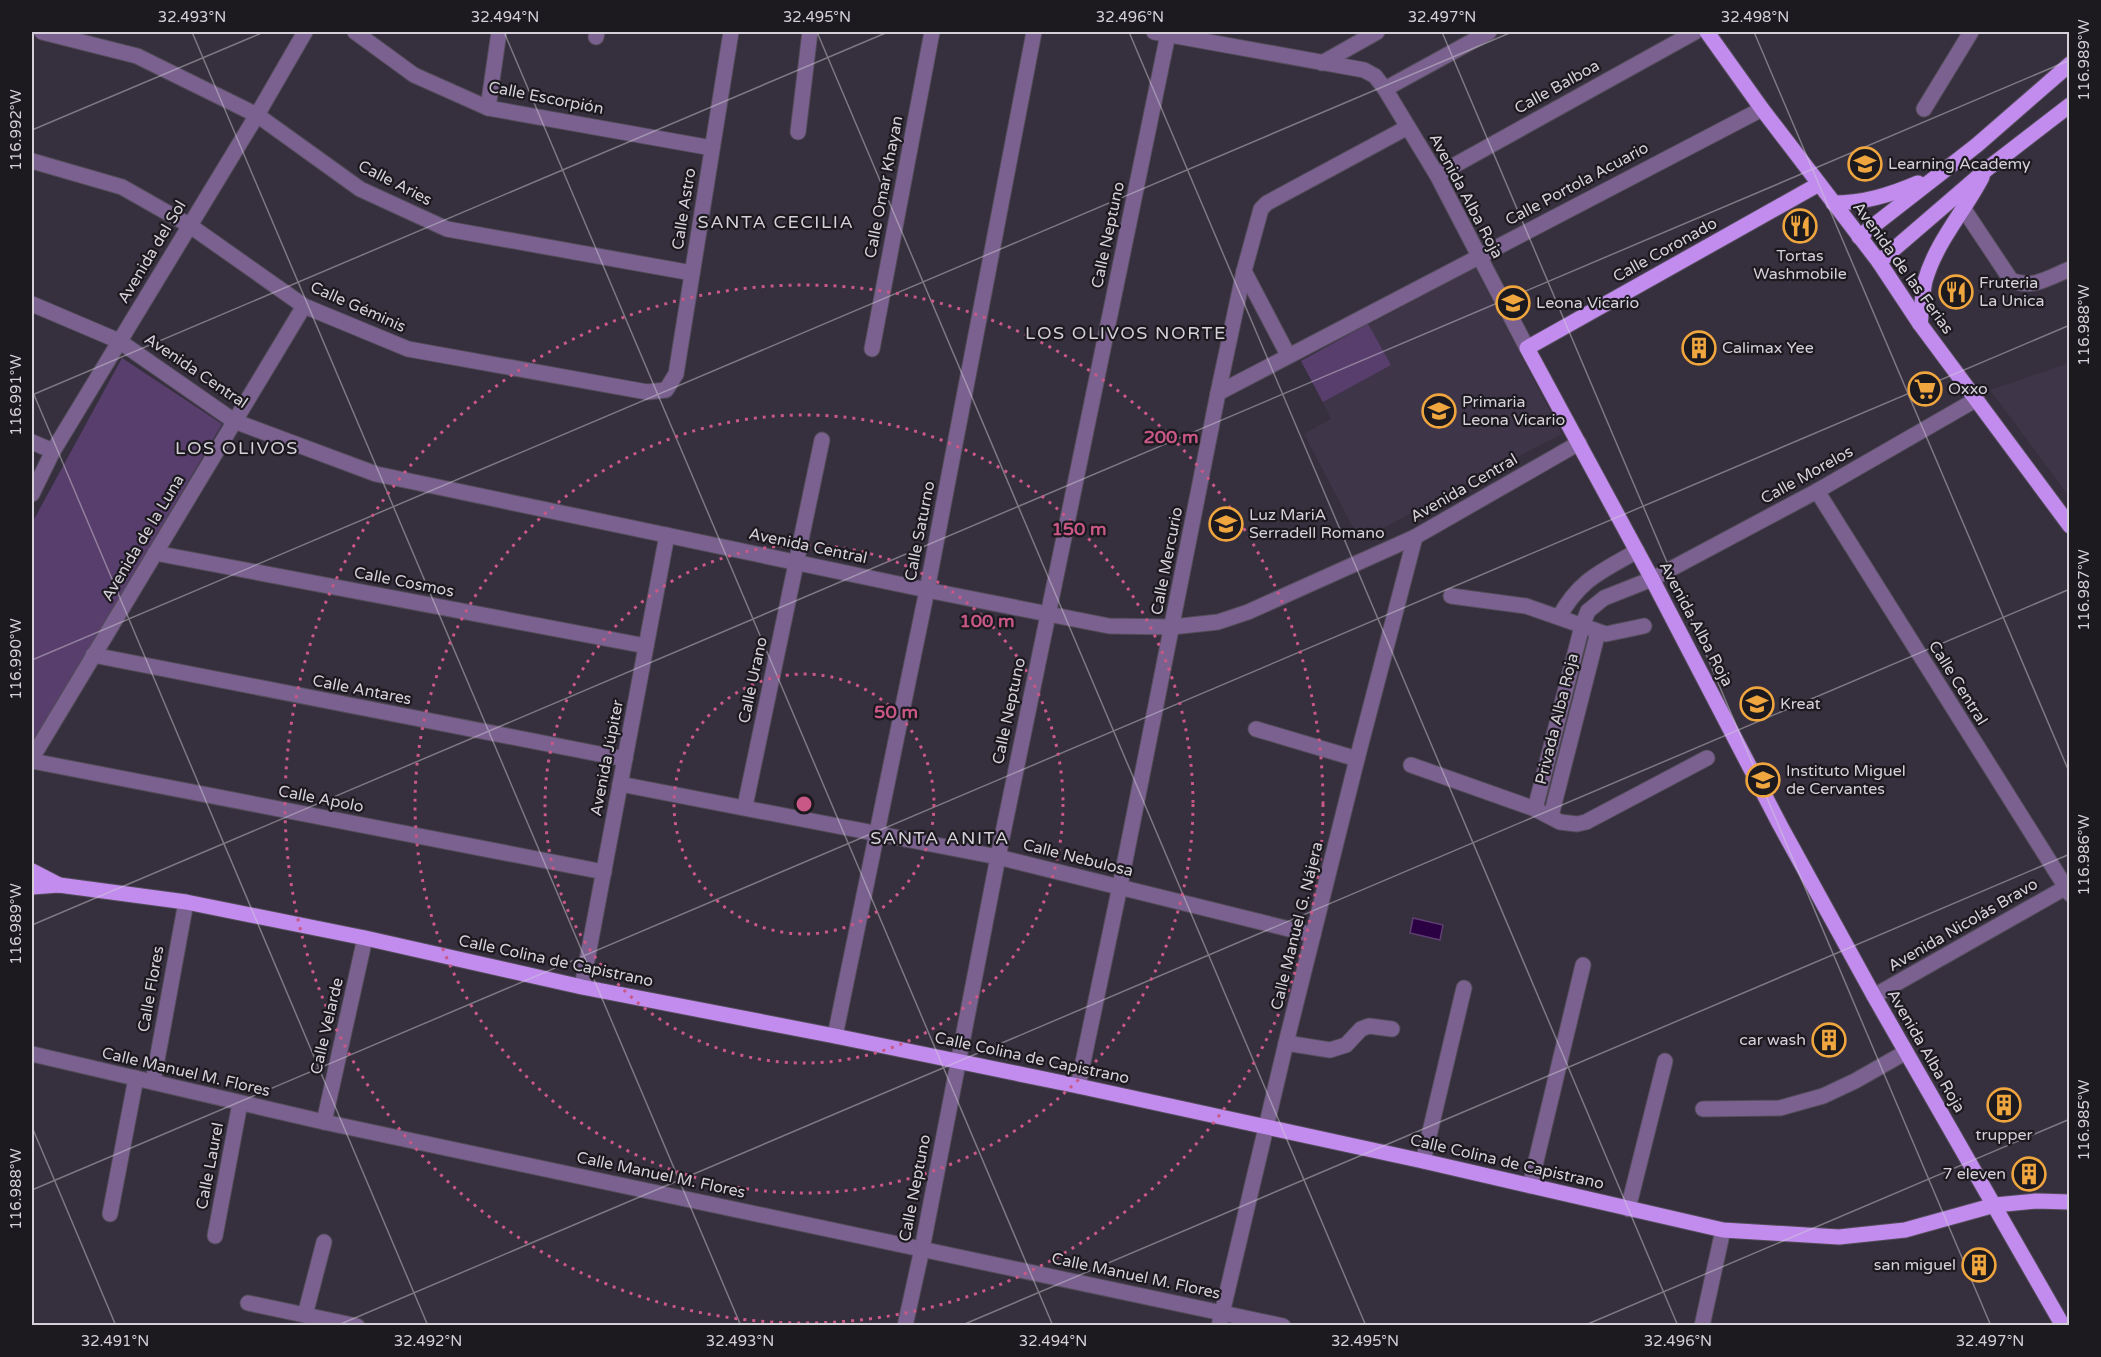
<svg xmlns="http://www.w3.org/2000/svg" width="2101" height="1357" viewBox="0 0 2101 1357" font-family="'Varela Round',sans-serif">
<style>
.built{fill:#3f3549}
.green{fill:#583e6d}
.water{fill:#2b0143;stroke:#5e3f70;stroke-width:1.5}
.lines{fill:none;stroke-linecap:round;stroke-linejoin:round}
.minor-casing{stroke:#534c59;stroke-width:17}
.major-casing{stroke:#534c59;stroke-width:17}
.minor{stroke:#7a6190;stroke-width:15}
.major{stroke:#c18ced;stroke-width:15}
.ticks{fill:none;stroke:#d5d0d9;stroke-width:1.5;stroke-opacity:0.45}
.ring{fill:none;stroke:#c95887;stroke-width:3;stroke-dasharray:3 6}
.labels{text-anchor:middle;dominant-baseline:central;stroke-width:4.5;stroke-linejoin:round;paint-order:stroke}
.street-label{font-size:16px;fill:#d5d0d9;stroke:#1c191f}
.poi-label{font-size:16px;fill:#d5d0d9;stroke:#1c191f;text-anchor:start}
.neighbourhood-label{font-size:18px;letter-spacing:1.5px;fill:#d5d0d9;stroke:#1c191f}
.centre{fill:#c95887;stroke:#1c191f;stroke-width:3}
.ring-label{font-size:18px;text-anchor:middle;font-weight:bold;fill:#c95887;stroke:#1c191f;stroke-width:4.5;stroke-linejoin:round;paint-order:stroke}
.neatline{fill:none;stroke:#d5d0d9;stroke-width:2}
.ticks-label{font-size:15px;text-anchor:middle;fill:#d5d0d9}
</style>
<rect width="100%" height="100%" fill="#362f3d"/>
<g class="built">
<path d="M1475,268l87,166 -127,66 -75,41 -56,-107 27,-15 -30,-58z"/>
<path d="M2069,363v133l-79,-106z"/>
</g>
<g class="green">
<path d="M1368,324l23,41 -68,37 -22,-41z"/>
<path d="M122,358l100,66 -190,323v-224z"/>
</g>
<path class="water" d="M1413,918l30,7 -3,15 -30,-7z"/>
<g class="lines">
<defs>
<g id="minor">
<path d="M42,32l95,24 120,59 103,74 87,40 245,44"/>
<path d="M355,32l59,43 74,33 224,40"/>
<path d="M1154,32l210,38 11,6 10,13 52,86 90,173"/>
<path d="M596,37l1,-5"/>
<path d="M1322,63l55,-31"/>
<path d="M1385,89l104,-57"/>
<path d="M488,108l11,-76"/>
<path d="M1924,109l47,-77"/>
<path d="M798,132l12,-100"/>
<path d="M32,161l90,26 67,38 115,81 104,43 239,43 19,-2 10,-16 55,-342"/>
<path d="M1437,175l258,-143"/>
<path d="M1963,208l48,72c21,10 39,-3 59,-11"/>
<path d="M1244,271l44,84"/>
<path d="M32,304l87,37 115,80 142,53 551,116 182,36 63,1 46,-5 30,-10 167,-75 164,-94"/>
<path d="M872,349l60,-317"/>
<path d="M1218,393l544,-284"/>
<path d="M32,442l21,9"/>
<path d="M1817,491l253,403"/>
<path d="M32,494l21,-43 204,-336 48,-83"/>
<path d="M155,553l491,93"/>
<path d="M1451,596l75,10 80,28 38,-8"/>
<path d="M1559,617c21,-38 42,-45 78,-66"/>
<path d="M93,655l532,104"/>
<path d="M1256,729l101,30"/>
<path d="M32,758l272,-452"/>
<path d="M32,761l572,111"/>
<path d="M1411,765l124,44 25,13 17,2 9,-2 121,-64"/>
<path d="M620,784l378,73 315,78"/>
<path d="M745,806l77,-366"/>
<path d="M1535,809l47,-183 6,-15 16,-13 48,-19 165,-88 160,-92"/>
<path d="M1551,816l47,-184"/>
<path d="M582,987l85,-452"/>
<path d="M1874,996l196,-111"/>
<path d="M835,1036l92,-446 107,-558"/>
<path d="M1286,1043l44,7 16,-5 15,-16 8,-3 23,3"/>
<path d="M32,1054l292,68 959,204"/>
<path d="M153,1082l33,-180"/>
<path d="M1078,1086l42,-200 98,-493 26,-122 17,-62 6,-6 141,-76"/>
<path d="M1703,1109l77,-1 43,-12 32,-15 51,-29"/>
<path d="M324,1122l41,-184"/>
<path d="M1423,1161l41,-173"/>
<path d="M1530,1186l53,-221"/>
<path d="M1628,1209l37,-148"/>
<path d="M110,1214l26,-136"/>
<path d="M215,1236l25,-133"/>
<path d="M248,1303l109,23"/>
<path d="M305,1315l19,-73"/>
<path d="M905,1326l17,-77 76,-392 170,-823"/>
<path d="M1219,1326l67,-283 71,-284 58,-222"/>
<path d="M1702,1326l21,-96"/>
</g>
<g id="major">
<path d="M1707,32l55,77 117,153 41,62 150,202"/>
<path d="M1819,184l-292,164 125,231 128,246 94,171 189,330"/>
<path d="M1833,203c31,0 57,-8 85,-20"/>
<path d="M1859,237l118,-92 93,-81"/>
<path d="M1879,262l108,-93 83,-64"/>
<path d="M1920,324c2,-14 2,-30 5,-43 11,-39 39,-69 57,-104"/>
<path d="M32,871l27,14"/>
<path d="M32,887l27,-2 127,17 179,36 217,49 253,49 243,50 345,75 300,69 116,7 66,-7 90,-25 41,-4 34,1"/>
</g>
</defs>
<use href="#minor" class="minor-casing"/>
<use href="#major" class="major-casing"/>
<use href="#minor" class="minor"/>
<use href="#major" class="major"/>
</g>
<path class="ticks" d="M192,32l549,1294M504,32l549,1294M817,32l549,1294M1129,32l549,1294M1442,32l549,1294M1754,32l316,742M2067,32l3,6M32,130l232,-98M32,390l396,936M32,395l856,-363M32,660l1480,-628M32,925l2038,-865M32,1127l84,199M32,1190l2038,-865M336,1326l1734,-737M960,1326l1110,-472M1583,1326l487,-207"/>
<g class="ring">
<circle cx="804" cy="804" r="130"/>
<circle cx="804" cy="804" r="259"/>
<circle cx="804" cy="804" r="389"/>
<circle cx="804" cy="804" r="519"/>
</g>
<defs>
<symbol id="school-ring" viewBox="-11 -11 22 22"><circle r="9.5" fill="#1c191f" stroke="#f0a63f" stroke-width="1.5"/><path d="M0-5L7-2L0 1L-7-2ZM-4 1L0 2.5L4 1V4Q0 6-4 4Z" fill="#f0a63f"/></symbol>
<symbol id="restaurant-ring" viewBox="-11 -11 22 22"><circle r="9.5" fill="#1c191f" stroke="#f0a63f" stroke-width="1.5"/><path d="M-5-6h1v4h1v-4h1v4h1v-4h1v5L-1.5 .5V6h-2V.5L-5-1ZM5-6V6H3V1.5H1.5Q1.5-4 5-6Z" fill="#f0a63f"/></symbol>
<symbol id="building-ring" viewBox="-11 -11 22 22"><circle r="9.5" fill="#1c191f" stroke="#f0a63f" stroke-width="1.5"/><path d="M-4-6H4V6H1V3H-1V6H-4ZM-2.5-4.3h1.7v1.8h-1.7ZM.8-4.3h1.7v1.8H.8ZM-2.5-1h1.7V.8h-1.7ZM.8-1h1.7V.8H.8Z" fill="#f0a63f"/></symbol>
<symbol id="supermarket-ring" viewBox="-11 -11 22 22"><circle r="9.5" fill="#1c191f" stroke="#f0a63f" stroke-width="1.5"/><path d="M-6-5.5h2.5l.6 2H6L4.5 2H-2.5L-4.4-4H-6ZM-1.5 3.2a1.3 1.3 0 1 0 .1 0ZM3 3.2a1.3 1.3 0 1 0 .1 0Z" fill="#f0a63f"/></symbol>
</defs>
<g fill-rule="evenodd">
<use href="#school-ring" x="1846" y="145" width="38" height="38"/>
<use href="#restaurant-ring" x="1781" y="207" width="38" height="38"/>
<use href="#restaurant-ring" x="1937" y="273" width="38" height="38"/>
<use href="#school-ring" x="1494" y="284" width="38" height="38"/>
<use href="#building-ring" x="1680" y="329" width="38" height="38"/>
<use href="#supermarket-ring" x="1906" y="370" width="38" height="38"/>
<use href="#school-ring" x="1420" y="392" width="38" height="38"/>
<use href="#school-ring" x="1207" y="505" width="38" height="38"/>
<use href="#school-ring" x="1738" y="685" width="38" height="38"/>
<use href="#school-ring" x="1744" y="761" width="38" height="38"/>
<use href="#building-ring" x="1810" y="1021" width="38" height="38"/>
<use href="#building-ring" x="1985" y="1086" width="38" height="38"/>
<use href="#building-ring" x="2010" y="1155" width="38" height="38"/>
<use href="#building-ring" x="1960" y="1246" width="38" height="38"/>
</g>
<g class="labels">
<g class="street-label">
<text transform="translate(1557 87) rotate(-29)">Calle Balboa</text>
<text transform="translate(546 98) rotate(11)">Calle Escorpión</text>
<text transform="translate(395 183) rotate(27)">Calle Aries</text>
<text transform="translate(1577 184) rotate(-28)">Calle Portola Acuario</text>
<text transform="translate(884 187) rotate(-79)">Calle Omar Khayan</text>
<text transform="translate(1466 196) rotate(62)">Avenida Alba Roja</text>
<text transform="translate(684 209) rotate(-81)">Calle Astro</text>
<text transform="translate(1108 235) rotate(-78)">Calle Neptuno</text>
<text transform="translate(1665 250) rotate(-29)">Calle Coronado</text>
<text transform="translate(152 252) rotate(-59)">Avenida del Sol</text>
<text transform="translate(1903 268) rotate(54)">Avenida de las Ferias</text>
<text transform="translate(358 307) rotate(24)">Calle Géminis</text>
<text transform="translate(196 371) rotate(34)">Avenida Central</text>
<text transform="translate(1807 475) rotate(-29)">Calle Morelos</text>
<text transform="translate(1464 488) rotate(-30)">Avenida Central</text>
<text transform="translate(920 531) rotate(-79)">Calle Saturno</text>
<text transform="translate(143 538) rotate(-59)">Avenida de la Luna</text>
<text transform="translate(808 546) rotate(12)">Avenida Central</text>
<text transform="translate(1167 561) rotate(-79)">Calle Mercurio</text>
<text transform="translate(404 582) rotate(11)">Calle Cosmos</text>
<text transform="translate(1696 624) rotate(62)">Avenida Alba Roja</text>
<text transform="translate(753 680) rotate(-78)">Calle Urano</text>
<text transform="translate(1958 683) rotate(58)">Calle Central</text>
<text transform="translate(362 690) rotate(11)">Calle Antares</text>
<text transform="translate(1009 711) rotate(-78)">Calle Neptuno</text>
<text transform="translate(1557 719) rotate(-76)">Privada Alba Roja</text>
<text transform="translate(607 758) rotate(-79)">Avenida Júpiter</text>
<text transform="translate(321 799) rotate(11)">Calle Apolo</text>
<text transform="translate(1078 858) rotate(14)">Calle Nebulosa</text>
<text transform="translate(1963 925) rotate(-30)">Avenida Nicolás Bravo</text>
<text transform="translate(1297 926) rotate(-76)">Calle Manuel G. Nájera</text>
<text transform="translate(556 961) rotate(12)">Calle Colina de Capistrano</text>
<text transform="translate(151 989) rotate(-80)">Calle Flores</text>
<text transform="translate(327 1026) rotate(-77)">Calle Velarde</text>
<text transform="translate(1926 1051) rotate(60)">Avenida Alba Roja</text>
<text transform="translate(1032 1058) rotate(12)">Calle Colina de Capistrano</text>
<text transform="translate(186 1072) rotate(13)">Calle Manuel M. Flores</text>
<text transform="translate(1507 1162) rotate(13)">Calle Colina de Capistrano</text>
<text transform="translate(210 1166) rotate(-79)">Calle Laurel</text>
<text transform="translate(661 1175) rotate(12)">Calle Manuel M. Flores</text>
<text transform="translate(915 1188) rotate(-79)">Calle Neptuno</text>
<text transform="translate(1136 1276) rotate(12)">Calle Manuel M. Flores</text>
</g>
<g class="poi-label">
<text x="1888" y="164">Learning Academy</text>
<text x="1800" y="256" text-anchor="middle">Tortas<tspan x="1800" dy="18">Washmobile</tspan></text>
<text x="1979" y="283">Fruteria<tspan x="1979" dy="18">La Unica</tspan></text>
<text x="1536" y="303">Leona Vicario</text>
<text x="1722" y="348">Calimax Yee</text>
<text x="1948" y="389">Oxxo</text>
<text x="1462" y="402">Primaria<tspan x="1462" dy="18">Leona Vicario</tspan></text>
<text x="1249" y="515">Luz MariA<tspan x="1249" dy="18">Serradell Romano</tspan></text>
<text x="1780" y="704">Kreat</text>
<text x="1786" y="771">Instituto Miguel<tspan x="1786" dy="18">de Cervantes</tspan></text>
<text x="1806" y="1040" text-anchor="end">car wash</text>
<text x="2004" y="1135" text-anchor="middle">trupper</text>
<text x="2006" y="1174" text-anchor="end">7 eleven</text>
<text x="1956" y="1265" text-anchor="end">san miguel</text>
</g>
<g class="neighbourhood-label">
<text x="776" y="222">SANTA CECILIA</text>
<text x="1126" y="333">LOS OLIVOS NORTE</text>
<text x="237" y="448">LOS OLIVOS</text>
<text x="940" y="838">SANTA ANITA</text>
</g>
</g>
<circle cx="804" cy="804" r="9" class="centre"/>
<g class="ring-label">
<text x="1171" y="443">200 m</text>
<text x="1079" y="535">150 m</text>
<text x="987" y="627">100 m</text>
<text x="896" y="718">50 m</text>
</g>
<rect width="2101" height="1357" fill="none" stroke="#1c191f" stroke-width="66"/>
<rect x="33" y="33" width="2035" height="1291" class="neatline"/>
<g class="ticks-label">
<text x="192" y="22">32.493°N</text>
<text x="505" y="22">32.494°N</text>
<text x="817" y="22">32.495°N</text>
<text x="1130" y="22">32.496°N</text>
<text x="1442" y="22">32.497°N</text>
<text x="1755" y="22">32.498°N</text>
<text transform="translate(2084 60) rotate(-90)" y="5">116.989°W</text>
<text transform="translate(16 130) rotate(-90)" y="5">116.992°W</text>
<text transform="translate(2084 325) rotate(-90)" y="5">116.988°W</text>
<text transform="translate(16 395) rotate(-90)" y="5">116.991°W</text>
<text transform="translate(2084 590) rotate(-90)" y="5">116.987°W</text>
<text transform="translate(16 659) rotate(-90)" y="5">116.990°W</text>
<text transform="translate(2084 855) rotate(-90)" y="5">116.986°W</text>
<text transform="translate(16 924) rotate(-90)" y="5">116.989°W</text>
<text transform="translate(2084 1120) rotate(-90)" y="5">116.985°W</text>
<text transform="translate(16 1189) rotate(-90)" y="5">116.988°W</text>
<text x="115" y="1346">32.491°N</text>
<text x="428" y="1346">32.492°N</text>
<text x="740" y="1346">32.493°N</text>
<text x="1053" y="1346">32.494°N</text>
<text x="1365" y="1346">32.495°N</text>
<text x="1678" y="1346">32.496°N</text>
<text x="1990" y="1346">32.497°N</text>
</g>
</svg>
